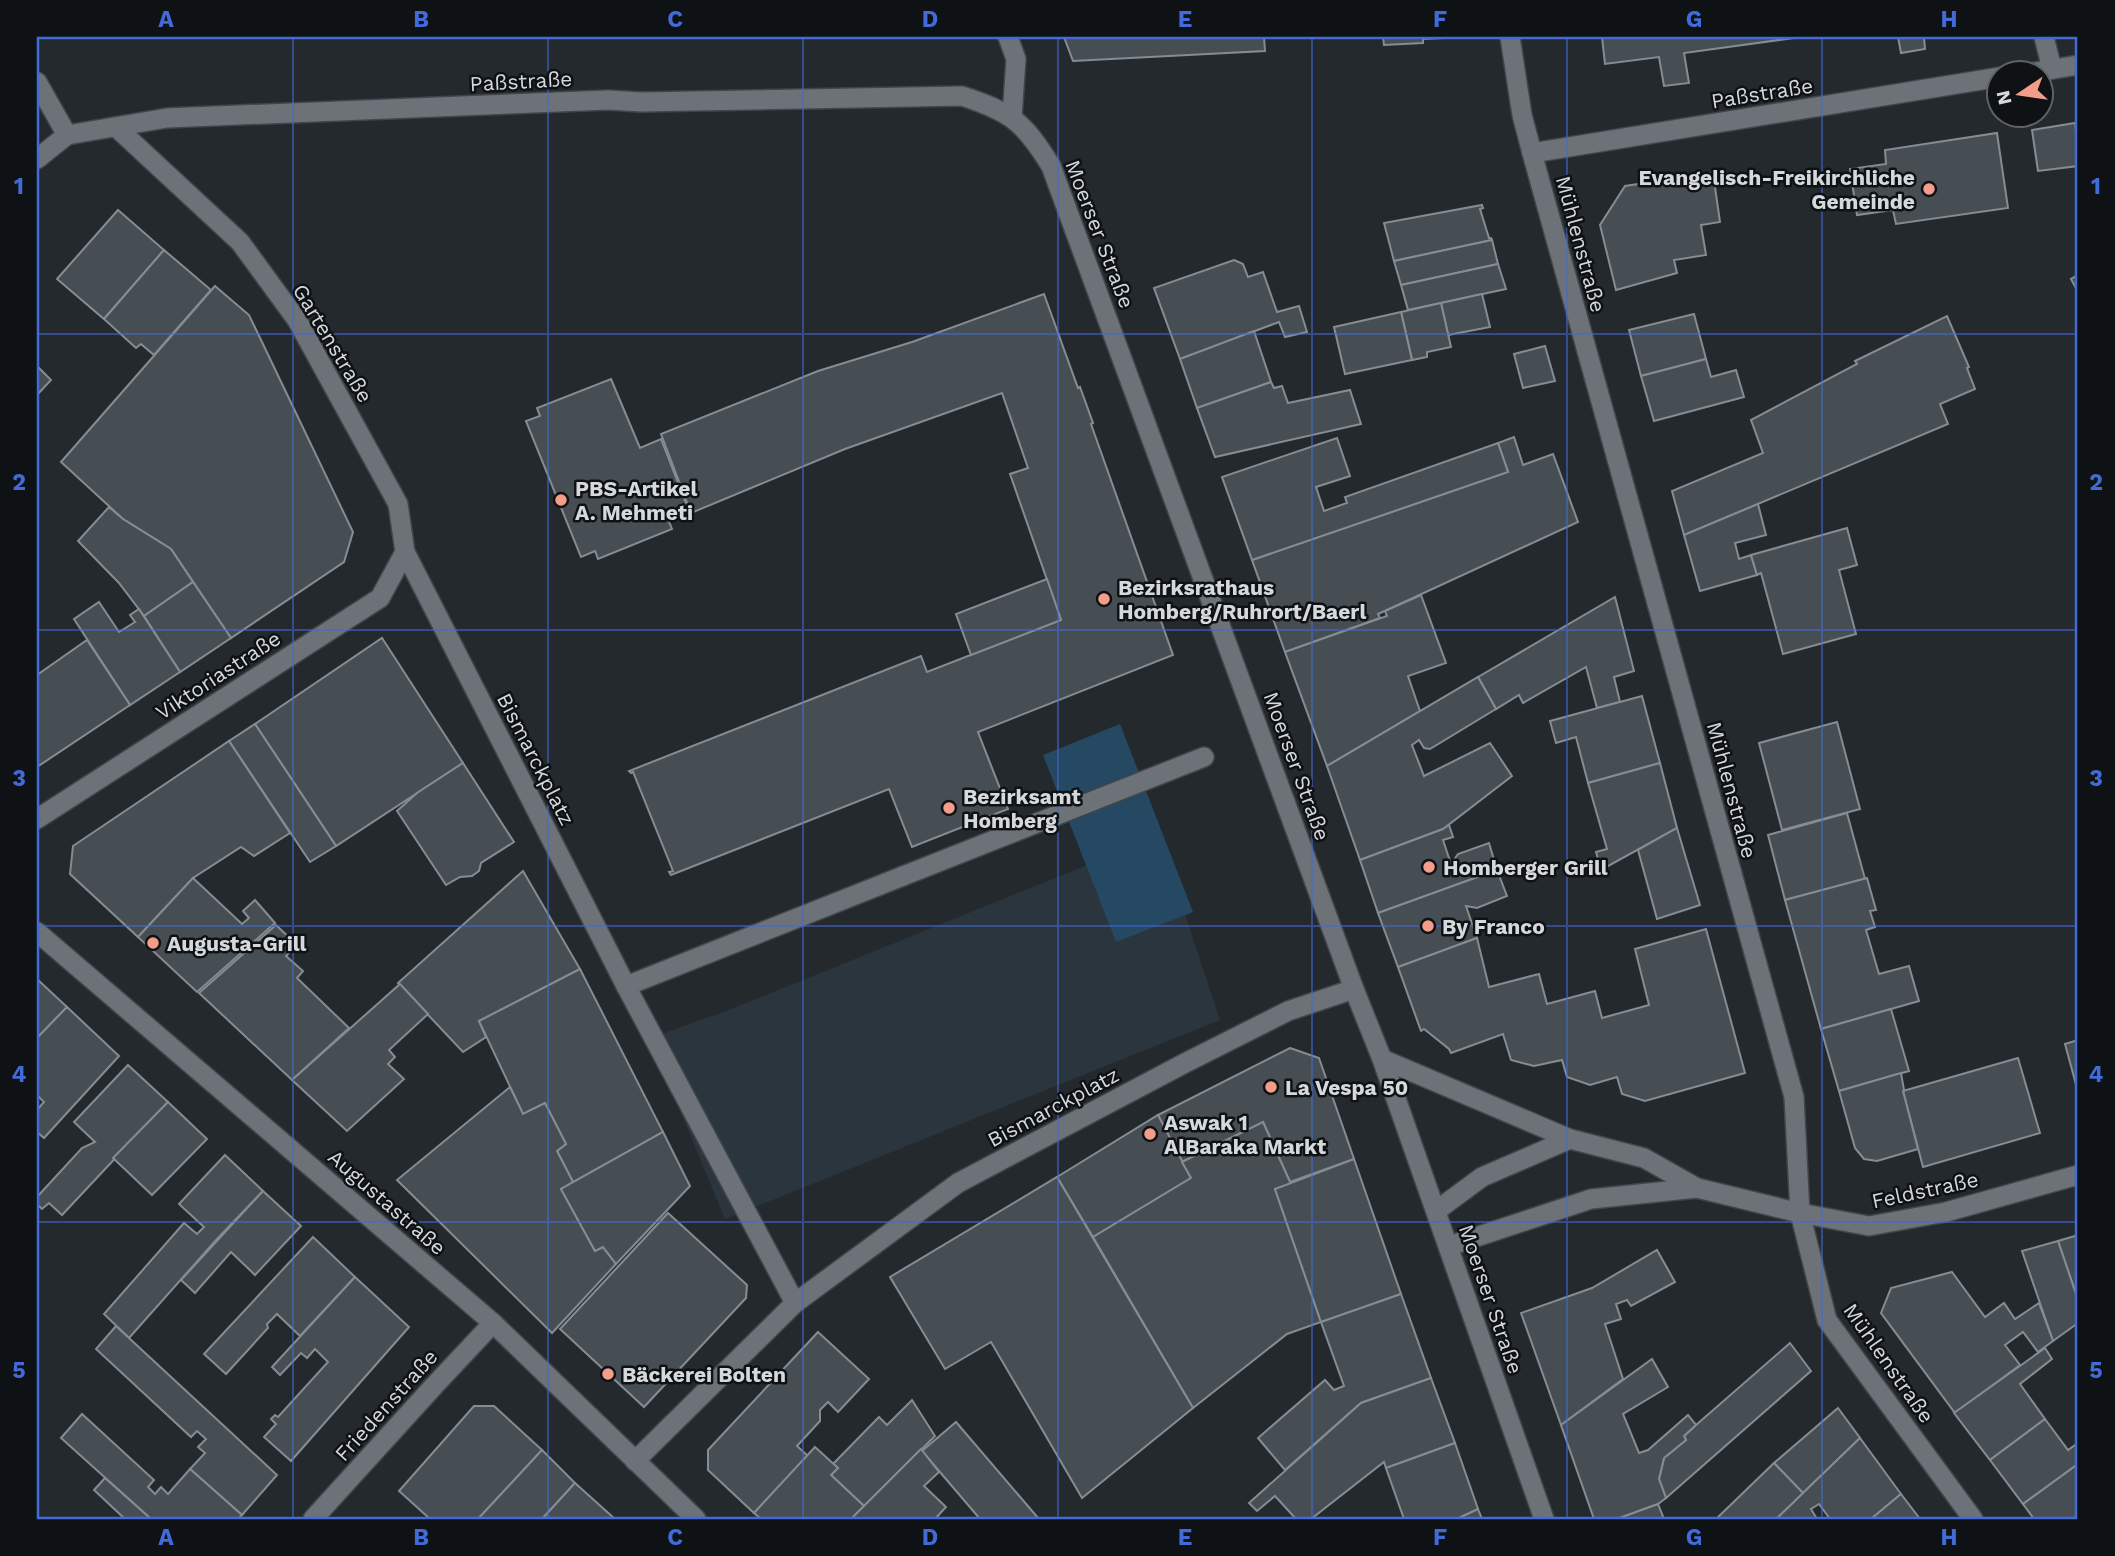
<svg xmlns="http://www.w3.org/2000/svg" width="2115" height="1556" viewBox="0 0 2115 1556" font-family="'Work Sans',sans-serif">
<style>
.built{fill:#2a353d}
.green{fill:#254863}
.building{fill:#474e53;stroke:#858c92;stroke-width:2}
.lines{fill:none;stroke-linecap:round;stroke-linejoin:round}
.pedestrian-casing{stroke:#414649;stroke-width:22}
.minor-casing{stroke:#414649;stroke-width:22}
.tertiary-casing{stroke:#414649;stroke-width:22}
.pedestrian{stroke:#6c7278;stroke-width:19}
.minor{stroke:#6c7278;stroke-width:19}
.tertiary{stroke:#6c7278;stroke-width:19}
.grid{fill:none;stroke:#426ad9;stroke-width:2;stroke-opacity:0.55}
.poi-dot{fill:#f49d8b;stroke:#0f1214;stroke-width:2.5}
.labels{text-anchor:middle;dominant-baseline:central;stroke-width:5;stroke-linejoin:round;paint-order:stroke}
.street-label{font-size:21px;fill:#d5d9dc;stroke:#0f1214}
.poi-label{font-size:21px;font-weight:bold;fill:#d5d9dc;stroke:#0f1214;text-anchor:start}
.neatline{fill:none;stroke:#426ad9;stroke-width:2.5}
.grid-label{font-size:23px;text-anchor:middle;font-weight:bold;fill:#426ad9}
</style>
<rect width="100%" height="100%" fill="#24292e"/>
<path class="built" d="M1159,836l61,184 -495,199 -75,-181 76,-27z"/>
<path class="green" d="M1120,724l73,188 -77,30 -73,-187z"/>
<g class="building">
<path d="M1064,37h200l1,14 -192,10z"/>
<path d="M1383,37h82l-42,2v4l-39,2z"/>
<path d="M1602,37h199l-117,16 5,30 -25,3 -5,-29 -54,7z"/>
<path d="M1898,37h26l1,12 -24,4z"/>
<path d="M2075,123l3,24v19l-40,5 -6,-41z"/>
<path d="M1997,133l11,75 -112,16 -3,-14 -36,5 -7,-46 36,-5 -1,-14z"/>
<path d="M1713,173l7,49 -19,3 5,30 -32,5 3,13 -61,17 -16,-65 25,-39z"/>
<path d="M1482,205l1,3 -3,1 9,29h2l1,2 -98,21 -10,-38z"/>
<path d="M118,210l46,40 -60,69 -47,-40z"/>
<path d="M1492,240l6,24 -97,21 -7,-24z"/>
<path d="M164,250l47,40 -57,65 -13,-11 -5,4 -32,-29z"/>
<path d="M1234,260l9,4 5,13 15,-5 14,40 22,-6 8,26 -22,5 -6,-15 -99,37 -26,-71z"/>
<path d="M1498,264l8,25 -98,21 -7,-25z"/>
<path d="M2078,275v17l-7,-13z"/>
<path d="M215,286l34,29 104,217 -9,30 -113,76 -60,-89 -48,-30 -62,-57z"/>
<path d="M1044,294l34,94 2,-1 13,36 -2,1 82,231 -195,77 30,77 -96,38 -23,-58 -218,86 -2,-3 4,-1 -40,-99 -2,1 -2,-2 292,-115 6,16 134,-52 -51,-146 18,-6 -26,-75 -157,56 -154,64 -30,-79 157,-63 94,-29z"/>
<path d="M1482,294l8,33 -42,8 -7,-32z"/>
<path d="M1441,303l10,44 -24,5v5l-15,3 -11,-48z"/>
<path d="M1401,312l11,48 -67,14 -11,-47z"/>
<path d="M1694,314l12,45 -65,17 -12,-46z"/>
<path d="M1947,316l22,51 -2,1 8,21 -35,15 8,20 -264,111 -12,-44 91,-38 -12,-33 106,-56 -2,-3z"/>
<path d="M1254,331l17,51 -74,26 -17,-49z"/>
<path d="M1545,346l10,35 -32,7 -9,-34z"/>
<path d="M1706,359l5,18 25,-7 8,27 -90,24 -13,-45z"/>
<path d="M37,366l14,14 -14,15z"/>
<path d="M611,379l29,69 21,-9 28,72 -21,8 4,10 -74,30 -3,-8 -14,6 -55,-136 14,-5 -3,-8z"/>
<path d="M1271,382l3,6 8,-2 6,17 62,-13 11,34 -146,33 -18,-49z"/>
<path d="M1514,437l9,28 30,-11 25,68 -200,92 2,4 -95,34 -33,-92 256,-88 -10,-29z"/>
<path d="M1337,438l13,38 -34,11 8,24 23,-8 -2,-6 153,-54 10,29 -256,88 -30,-83z"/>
<path d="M1758,504l8,31 -31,8 4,16 12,-4 6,20 -57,16 -16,-56z"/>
<path d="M109,507l14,12 48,30 22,33 -49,34 -25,-33 -41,-42z"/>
<path d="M1847,528l10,37 -18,5 17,64 -73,20 -22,-81 -4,2 -6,-20z"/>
<path d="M1047,579l14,41 -90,35 -15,-41z"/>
<path d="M193,582l38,56 -51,34 -36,-56z"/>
<path d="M1421,595l25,68 -38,13 12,35 -93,55 -42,-114 102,-36 -2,-5z"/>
<path d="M1615,597l19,74 -20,6 6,25 -23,6 -11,-41 -63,36 -4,-8 -23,14 -18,-32z"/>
<path d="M99,602l20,30 16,-10 -5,-7 9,-6 41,63 -50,33 -56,-86z"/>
<path d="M382,638l81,125 -127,83 -81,-122z"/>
<path d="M87,640l43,65 -93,62v-92z"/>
<path d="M1478,677l18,32 -66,40 -6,-1 -5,-8 -7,5 12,31 66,-33 22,33 -69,53 -83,31 -33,-94z"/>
<path d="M1642,696l18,67 -72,20 -12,-46 -20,6 -6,-22z"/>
<path d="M1837,722l23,87 -78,21 -23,-87z"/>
<path d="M255,724l81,122 -26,16 -81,-121z"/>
<path d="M229,741l61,92 -36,23 -13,-9 -48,31 -55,59 -68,-63 3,-28z"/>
<path d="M463,763l51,79 -33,21 -2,8 -7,5 -12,1 -14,8 -49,-74 20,-18z"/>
<path d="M1660,763l17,65 -76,42 -5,-18 11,-3 -19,-66z"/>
<path d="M1847,813l18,66 -80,21 -17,-65z"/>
<path d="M1449,825l4,12 -10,3 8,24 7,-10 31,-11 8,27 -119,43 -18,-53 83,-31z"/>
<path d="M1677,828l23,77 -43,14 -19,-69z"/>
<path d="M1497,870l10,26 -30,12 -11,-2 11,32 -79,29 -20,-54z"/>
<path d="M523,871l57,98 -101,52 7,16 -23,15 -65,-69z"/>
<path d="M193,878l49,46 7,-6 -6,-7 12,-11 20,23 -78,69 -59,-55z"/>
<path d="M1867,878l9,32 -6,1 5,16 -9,3 13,44 30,-8 10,35 -98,28 -36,-129z"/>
<path d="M276,925l21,20 -11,11 17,15 -6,7 52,50 -57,52 -93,-87z"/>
<path d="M1706,929l39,144 -100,28 -23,-7 -5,-17 -27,8 -23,-8 -5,-17 -28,6 -23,-6 -8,-26 -52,19 -2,-4 -25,-20 -3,2 -23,-64 79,-29 12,49 50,-13 8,30 48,-13 7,27 47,-13 -14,-56z"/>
<path d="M580,969l83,163 -90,50 -16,-31 9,-7 -21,-41 -22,11 -44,-93z"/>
<path d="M37,979l30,28 -30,31z"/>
<path d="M400,984l28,30 -39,36 6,7 -7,7 16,15 -57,52 -55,-51z"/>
<path d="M67,1007l52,49 -75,82 -7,-6v-22l7,-8 -7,-7v-57z"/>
<path d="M1891,1009l18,62 -70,20 -18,-62z"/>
<path d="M2078,1040v52l-13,-48z"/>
<path d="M1290,1048l29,10 35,101 -64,23 -27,-60 -81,40 -24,-47z"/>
<path d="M2018,1058l22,75 -117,34 -20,-76z"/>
<path d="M128,1065l40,37 -106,113 -13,-12 -7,6 -5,-5v-7l45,-49 13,-6 -21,-20z"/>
<path d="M1901,1073l3,17 -1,1 15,58 -41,12 -13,-2 -9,-11 -16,-57z"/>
<path d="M510,1087l13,27 22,-11 21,41 -9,7 16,31 -12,7 34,62 8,-4 13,17 -64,69 -155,-153z"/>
<path d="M168,1102l39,37 -55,56 -39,-37z"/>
<path d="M1158,1115l33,63 -98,59 -36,-60z"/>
<path d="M1263,1122l27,60 1,2 -16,5 46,133 -34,12 -94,74 -100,-171 98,-59 -9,-16z"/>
<path d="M663,1132l27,54 -74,78 -13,-17 -8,4 -34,-62z"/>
<path d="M225,1155l38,36 -46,48 -88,99 -25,-24 80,-91 13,11 7,-7 -25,-23z"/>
<path d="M1354,1159l47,135 -80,28 -46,-133z"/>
<path d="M1057,1177l136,231 -111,90 -91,-156 -46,27 -55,-92z"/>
<path d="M263,1191l38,35 -46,49 -24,-23 -36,41 -14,-13z"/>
<path d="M668,1213l79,72 -1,13 -102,109 -84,-78z"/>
<path d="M2078,1235v65l-20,-59z"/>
<path d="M313,1237l42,40 -55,59 -23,-22 -10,10 1,4 -42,46 -22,-20z"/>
<path d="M2058,1241l20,59v23l-25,18 -31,-90z"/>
<path d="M1657,1250l18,32 -44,24 -4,-6 -11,4 5,15 -16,5 18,55 -62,46 -40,-112 71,-25z"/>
<path d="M1952,1272l33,45 19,-14 11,16 24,-16 14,38 -15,11 -15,-20 -18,13 15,20 -65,48 -74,-100 10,-25z"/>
<path d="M355,1277l54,50 -118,134 -27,-24 12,-13 -5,-5 4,-4 3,2 50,-55 -13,-13 -8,9 -6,-5 -21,22 -8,-8z"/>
<path d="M1401,1294l30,84 -70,25 -76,67 -27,-32 67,-58 9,10 10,-4 -23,-64z"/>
<path d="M116,1326l161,149 -35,40 -52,-46 15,-16 -7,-6 8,-8 -9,-8 -6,6 -95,-88z"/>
<path d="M818,1332l51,47 -31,33 -10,-10 -8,8v11l-23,25 11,10 -54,57 -46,-43v-20z"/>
<path d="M1790,1343l21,28 -145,127 -7,-19 5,-21 22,-18 -2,-4 12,-11z"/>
<path d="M2045,1348l7,11 -32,25 25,35 -55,41 -36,-47z"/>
<path d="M1652,1359l16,28 -45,27 16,39 9,-3 40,-35 8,10 -12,11 2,4 -22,18 -5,21 7,19 -8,6 -41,15h-23l-33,-94z"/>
<path d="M1431,1378l24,65 -69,25 -2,-6 -73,57h-15l-21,-23 -18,15 -8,-8 112,-100z"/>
<path d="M912,1400l23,36 -71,70 -33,-31 7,-7 -5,-4 46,-47 8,8z"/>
<path d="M474,1406h20l48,44 -64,69h-48l-31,-28z"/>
<path d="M1838,1408l22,30 -57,55 -29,-30z"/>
<path d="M82,1414l72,66 -6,7 7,7 6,-7 7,7 22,-25 52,46 -4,4h-87l-90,-81z"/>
<path d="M2045,1419l23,31 10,-7v21l-55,40 -33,-44z"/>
<path d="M956,1422l83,97h-59l-58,-68z"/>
<path d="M1860,1438l41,56 -30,25h-41l-11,-15 -8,5 6,10h-41z"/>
<path d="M1455,1443l23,66 -21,10h-53l-18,-51z"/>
<path d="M815,1447l23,21 -7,7 33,31 -13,13h-90l-7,-6z"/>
<path d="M921,1449l18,23 -15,14 22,21 -11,12h-84z"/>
<path d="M542,1450l33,33 -33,36h-64z"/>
<path d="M1774,1463l29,30 -27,26h-60z"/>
<path d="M2078,1464v55h-44l-11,-15z"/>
<path d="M105,1478l46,41h-26l-31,-29z"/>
<path d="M575,1483l40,36h-73z"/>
<path d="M1901,1494l19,25h-49z"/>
<path d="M1658,1504l6,15h-47z"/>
<path d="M1478,1509l4,10h-25z"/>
</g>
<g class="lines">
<defs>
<g id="pedestrian">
<path d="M903,876l301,-119"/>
<path d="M37,932l456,391 203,196"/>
<path d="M626,986l169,317"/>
<path d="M433,1387l60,-64"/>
</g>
<g id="minor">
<path d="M1008,37l8,22 -4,58"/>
<path d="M1510,37l12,78 10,38 262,944 6,116 27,107 146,199"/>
<path d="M2044,37l8,32"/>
<path d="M2024,74l54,-9"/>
<path d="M37,82l30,53"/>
<path d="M116,127l124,115 57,78 101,184 7,48 221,434 277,-110"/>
<path d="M1532,153l468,-76"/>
<path d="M37,819l343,-221 25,-46"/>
<path d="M1382,1059l188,80"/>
<path d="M1436,1211l46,-34 88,-38 74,19 53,30 103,25 69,13 77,-14 132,-37"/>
<path d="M1449,1246l142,-47 106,-11"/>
<path d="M635,1461l160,-158 163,-120 227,-120 103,-52 66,-22"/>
<path d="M313,1519l120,-132"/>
</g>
<path id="tertiary" d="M37,159l30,-24 100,-17 23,-1 418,-17 33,2 321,-6c49,16 62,26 89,70l303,823 28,70 162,460"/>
</defs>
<use href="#pedestrian" class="pedestrian-casing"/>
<use href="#minor" class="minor-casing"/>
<use href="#tertiary" class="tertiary-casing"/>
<use href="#pedestrian" class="pedestrian"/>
<use href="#minor" class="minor"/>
<use href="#tertiary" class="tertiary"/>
</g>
<path class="grid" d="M293,37v1482M548,37v1482M803,37v1482M1058,37v1482M1312,37v1482M1567,37v1482M1822,37v1482M37,334h2041M37,630h2041M37,926h2041M37,1222h2041"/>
<g class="poi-dot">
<circle cx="1929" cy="189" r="7"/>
<circle cx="561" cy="500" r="7"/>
<circle cx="1104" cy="599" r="7"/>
<circle cx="949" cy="808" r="7"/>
<circle cx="1429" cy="867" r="7"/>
<circle cx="1428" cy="926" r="7"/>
<circle cx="153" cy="943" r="7"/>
<circle cx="1271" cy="1087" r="7"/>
<circle cx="1150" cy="1134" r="7"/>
<circle cx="608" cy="1374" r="7"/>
</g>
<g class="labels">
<g class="street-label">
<text transform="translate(521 81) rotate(-3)">Paßstraße</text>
<text transform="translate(1762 93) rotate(-9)">Paßstraße</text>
<text transform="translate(1100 234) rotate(69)">Moerser Straße</text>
<text transform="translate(1581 244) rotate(75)">Mühlenstraße</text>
<text transform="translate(333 343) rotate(59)">Gartenstraße</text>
<text transform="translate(218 675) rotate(-33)">Viktoriastraße</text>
<text transform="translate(536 759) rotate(63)">Bismarckplatz</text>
<text transform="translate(1297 766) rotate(70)">Moerser Straße</text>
<text transform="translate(1732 790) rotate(75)">Mühlenstraße</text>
<text transform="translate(1053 1107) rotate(-28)">Bismarckplatz</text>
<text transform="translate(1925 1190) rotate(-12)">Feldstraße</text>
<text transform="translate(387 1202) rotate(41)">Augustastraße</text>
<text transform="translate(1491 1299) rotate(71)">Moerser Straße</text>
<text transform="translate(1889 1363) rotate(55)">Mühlenstraße</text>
<text transform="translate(386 1405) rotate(-48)">Friedenstraße</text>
</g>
<g class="poi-label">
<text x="1915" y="177" text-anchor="end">Evangelisch-Freikirchliche<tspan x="1915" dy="24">Gemeinde</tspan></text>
<text x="575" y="488">PBS-Artikel<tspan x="575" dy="24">A. Mehmeti</tspan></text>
<text x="1118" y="587">Bezirksrathaus<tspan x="1118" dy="24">Homberg/Ruhrort/Baerl</tspan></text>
<text x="963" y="796">Bezirksamt<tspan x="963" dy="24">Homberg</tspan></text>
<text x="1443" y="867">Homberger Grill</text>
<text x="1442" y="926">By Franco</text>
<text x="167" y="943">Augusta-Grill</text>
<text x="1285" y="1087">La Vespa 50</text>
<text x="1164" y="1122">Aswak 1<tspan x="1164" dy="24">AlBaraka Markt</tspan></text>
<text x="622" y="1374">Bäckerei Bolten</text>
</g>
</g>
<rect width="2115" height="1556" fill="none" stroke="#0f1214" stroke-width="77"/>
<g transform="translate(2020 94) rotate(257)"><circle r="33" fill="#0f1214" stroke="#5e6264" stroke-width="2"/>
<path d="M0-5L12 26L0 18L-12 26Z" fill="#f49d8b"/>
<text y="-10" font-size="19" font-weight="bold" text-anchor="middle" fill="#d5d9dc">N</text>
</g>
<rect x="38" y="38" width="2038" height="1480" class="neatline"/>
<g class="grid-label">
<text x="166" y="27">A</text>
<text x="421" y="27">B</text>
<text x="675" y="27">C</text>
<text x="930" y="27">D</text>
<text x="1185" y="27">E</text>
<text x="1440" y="27">F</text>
<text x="1694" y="27">G</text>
<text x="1949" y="27">H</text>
<text x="19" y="194">1</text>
<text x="2096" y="194">1</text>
<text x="19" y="490">2</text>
<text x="2096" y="490">2</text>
<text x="19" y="786">3</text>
<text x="2096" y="786">3</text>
<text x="19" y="1082">4</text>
<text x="2096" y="1082">4</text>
<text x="19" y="1378">5</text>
<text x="2096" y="1378">5</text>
<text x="166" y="1545">A</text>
<text x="421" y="1545">B</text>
<text x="675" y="1545">C</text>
<text x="930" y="1545">D</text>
<text x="1185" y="1545">E</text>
<text x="1440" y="1545">F</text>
<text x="1694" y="1545">G</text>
<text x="1949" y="1545">H</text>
</g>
</svg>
